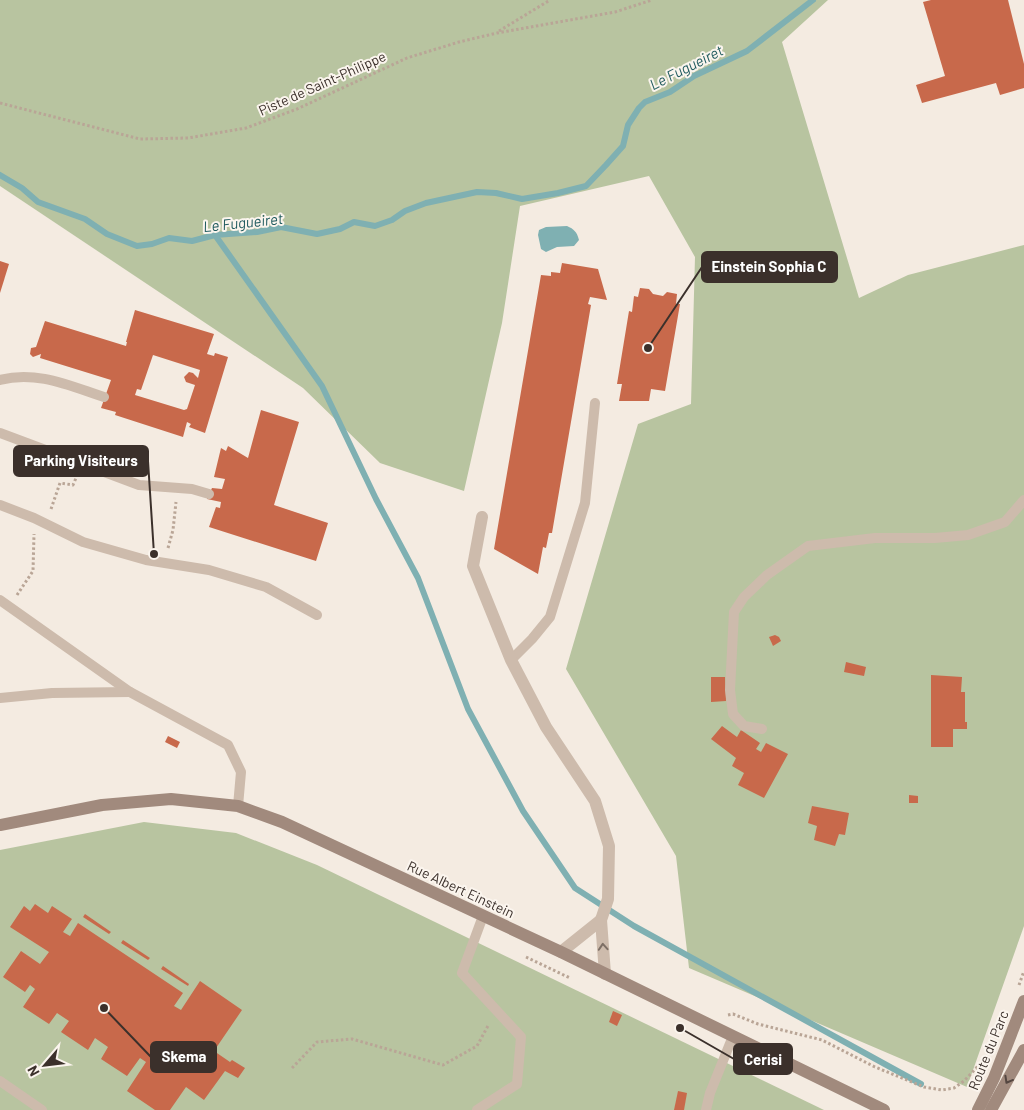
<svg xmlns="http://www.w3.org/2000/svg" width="1024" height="1110" viewBox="0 0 1024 1110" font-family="Barlow,sans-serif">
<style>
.green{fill:#b8c4a0}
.water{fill:#7fb0b2}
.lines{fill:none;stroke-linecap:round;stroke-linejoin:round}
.stream{stroke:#7fb0b2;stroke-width:6}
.building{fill:#c8694b;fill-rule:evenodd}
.path{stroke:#b9a596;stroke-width:3;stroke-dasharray:2.5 2.5;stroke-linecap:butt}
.lane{stroke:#cdbbac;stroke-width:10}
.street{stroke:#cdbbac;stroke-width:12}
.secondary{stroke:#a18a7d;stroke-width:12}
.oneway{stroke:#7d6f65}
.oneway2{stroke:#544640}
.labels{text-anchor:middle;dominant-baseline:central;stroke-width:4;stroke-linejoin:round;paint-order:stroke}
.street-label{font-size:14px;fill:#3b302b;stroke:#fbf5ee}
.water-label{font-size:15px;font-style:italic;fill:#1f5a5e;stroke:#fbf5ee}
.leader{fill:none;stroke:#3b302b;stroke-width:2}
.callout-dot{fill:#3b302b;stroke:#fbf5ee;stroke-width:2}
.callout{fill:#3b302b;stroke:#3b302b;stroke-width:2}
.callout-label{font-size:15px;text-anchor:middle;font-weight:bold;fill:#fff}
</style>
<rect width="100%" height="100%" fill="#f4ebe1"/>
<g class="green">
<path d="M0,0h828l-46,42 77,256 49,-23 116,-30v681l-57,161 -278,-119 -13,-112 -110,-187 72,-245 53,-20 4,-147 -46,-81 -129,30 -18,117 -38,168 -84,-28 -77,-75 -303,-202z"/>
<path d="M144,822l92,11 81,32 507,245h-824v-260z"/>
</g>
<path class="water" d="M567,226c7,3 10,6 12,14l-5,6 -17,1 -11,5 -5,-3 -3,-14 1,-5 7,-3z"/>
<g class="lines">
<g class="stream">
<path d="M0,175l22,13 16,14 47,17 22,15 30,12 15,-2 17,-6 23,3 23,-6 42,-3 24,-5 36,7 23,-5 14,-7 21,4 17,-6 13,-9 21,-8 51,-11 19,1 26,6 36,-6 28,-7 20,-21 17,-19 5,-21 11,-17 6,-6 25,-10 24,-16 53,-25 66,-51"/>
<path d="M215,235l107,151 54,113 42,79 50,131 55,102 52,77 59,38 287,158"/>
</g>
</g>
<g class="building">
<path d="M931,0h77l16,64v24l-24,7 -4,-12 -74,20 -6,-18 29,-9 -22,-74z"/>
<path d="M0,261l9,3 -9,29z"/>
<path d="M562,263l36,6 9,31 -17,-3 -2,7 3,1 -39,228h-3l-3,15 -3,-1 -5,27 -44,-25 47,-274 10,1v-4l9,1z"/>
<path d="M640,288l9,1 4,5 10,2 4,-4 10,2 -1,10h4l-15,87 -14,-2 -2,12h-30l3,-17h-5l12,-73 3,1 2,-16 4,1z"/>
<path d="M135,310l79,24 -7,20 7,2 1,-3 13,4 -23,76 -16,-6 2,-3 -4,-2 -4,15 -68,-22 1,-3 -15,-4 10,-28 -71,-22 1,-4 -8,3 -3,-3 1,-6 5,-1 9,-26 81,25 1,-4h-1zM153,355l47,15 -2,8 -5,-5 -4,-1 -5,5 2,5 9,3 -8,24 -3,1 -49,-15 2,-6 4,1z"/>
<path d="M261,410l38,12 -25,83 54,18 -12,38 -107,-34 7,-20 4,1 1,-6 -14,-3 5,-11 10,1 3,-10 -11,-2 7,-29 5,3 2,-5 20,12z"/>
<path d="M775,635l4,2 2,4 -8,5 -4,-9z"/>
<path d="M846,662l20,5 -2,9 -20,-4z"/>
<path d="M931,675l31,2 -1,15h4v30h2v7h-14v18h-22z"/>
<path d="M711,677h14l1,24 -15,1z"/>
<path d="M722,726l15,11 4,-7 19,13 -4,6 5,3 5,-9 22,11 -24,44 -26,-13 6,-12 -12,-7 4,-8 -25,-19z"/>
<path d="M168,736l12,6 -3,6 -12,-6z"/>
<path d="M909,795l9,1v7h-9z"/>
<path d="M812,806l37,7 -4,22 -6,-1 -4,12 -21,-6 3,-14 -9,-3z"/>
<path d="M35,904l13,9 4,-7 20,13 -9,13 7,4 8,-13 105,70 -9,13 7,4 19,-29 42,29 -28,41 16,11 2,-2 13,8 -7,10 -13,-7 -21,29 -18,-13 -16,23h-15l-28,-19 19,-29 -6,-4 -13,18 -26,-17 7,-12 -13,-9 -7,12 -27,-18 8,-11 -12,-8 -8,11 -26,-17 12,-18 -5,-4 -5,7 -22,-15 18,-26 19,13 9,-12 -39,-25 14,-21 6,5z"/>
<path d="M85,914l26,18 -2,2 -26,-17z"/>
<path d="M123,940l27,18 -2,2 -27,-17z"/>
<path d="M163,966l26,18 -1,2 -27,-17z"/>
<path d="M613,1011l9,4 -5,11 -8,-4z"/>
<path d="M678,1091l9,2 -3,17h-10z"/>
</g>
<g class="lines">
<g class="path">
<path d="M499,31l51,-31"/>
<path d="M0,103l140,36 48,-1 58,-10 51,-19 110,-51 52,-16 38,-9 118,-21 37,-12"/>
<path d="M51,509l9,-26 13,2 3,-7"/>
<path d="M168,548l5,-18 3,-28"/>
<path d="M17,595l16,-24 1,-37"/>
<path d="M526,957l44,21"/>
<path d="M1019,985l5,-14"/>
<path d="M728,1015l5,-1 25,10 64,16 53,27 49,20 18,3 12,-2 10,-7 16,-17"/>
<path d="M292,1068l25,-26 35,-3 91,26 34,-19 12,-22"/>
</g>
<g class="lane">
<path d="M0,380c36,-10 70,6 104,17"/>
<path d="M0,433l139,52 53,4 17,5"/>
<path d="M0,505l34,13 49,24 63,18 63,10 57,17 51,28"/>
<path d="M0,600l130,92 98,53 13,27 -3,34"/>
<path d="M511,660l21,-21 18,-22 35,-114 10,-100"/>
<path d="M0,698l52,-5 78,-1"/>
<path d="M762,729l-18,-3 -11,-12 -3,-24 4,-78 10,-15 23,-22 41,-29 67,-8h60l33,-3 37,-13 19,-22"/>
<path d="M0,1081l42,29"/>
<path d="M477,1110l40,-26 4,-47 -59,-64 21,-57"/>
<path d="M706,1110l4,-17 23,-57"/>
</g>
<g class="street">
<path d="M482,517l-9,49 38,94 35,67 49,74 14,45 -1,53 -7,21 4,54"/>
<path d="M561,952l40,-32"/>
</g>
<g class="secondary">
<path d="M0,825l102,-20 69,-6 67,7 44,16 279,130 323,158"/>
<path d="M978,1110l16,-32 30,-77"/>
<path d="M991,1110l33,-60"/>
</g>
</g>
<defs><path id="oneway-chevron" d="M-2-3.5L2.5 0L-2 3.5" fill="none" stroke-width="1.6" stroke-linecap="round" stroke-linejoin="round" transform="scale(1.25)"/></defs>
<use class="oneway" href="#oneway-chevron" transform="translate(603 947) rotate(-94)"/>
<use class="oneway2" href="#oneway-chevron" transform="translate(1008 1080) rotate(119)"/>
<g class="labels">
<g class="street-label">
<text transform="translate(322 83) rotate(-24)">Piste de Saint-Philippe</text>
<text transform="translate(461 889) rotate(25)">Rue Albert Einstein</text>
<text transform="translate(988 1050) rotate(-68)">Route du Parc</text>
</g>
<g class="water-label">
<text transform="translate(686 67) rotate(-27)">Le Fugueiret</text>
<text transform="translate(243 222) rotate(-6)">Le Fugueiret</text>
</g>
</g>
<path class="leader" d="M648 348L702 267M154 554L148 461M104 1008L151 1057M680 1028L734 1059"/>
<g class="callout-dot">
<circle cx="648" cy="348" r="5"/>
<circle cx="154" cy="554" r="5"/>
<circle cx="104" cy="1008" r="5"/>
<circle cx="680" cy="1028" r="5"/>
</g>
<g class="callout">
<rect x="702" y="252" width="135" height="30" rx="5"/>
<rect x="14" y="446" width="134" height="30" rx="5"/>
<rect x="151" y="1042" width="65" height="30" rx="5"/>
<rect x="734" y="1044" width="58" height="30" rx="5"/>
</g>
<g class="callout-label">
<text x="769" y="272">Einstein Sophia C</text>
<text x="81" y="466">Parking Visiteurs</text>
<text x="184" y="1062">Skema</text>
<text x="763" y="1065">Cerisi</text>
</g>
<g transform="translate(45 1065) rotate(242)" stroke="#fbf5ee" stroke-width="4" paint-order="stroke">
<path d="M0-4L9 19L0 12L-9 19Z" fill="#3b302b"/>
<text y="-8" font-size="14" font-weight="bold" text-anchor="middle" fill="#3b302b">N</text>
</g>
</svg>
